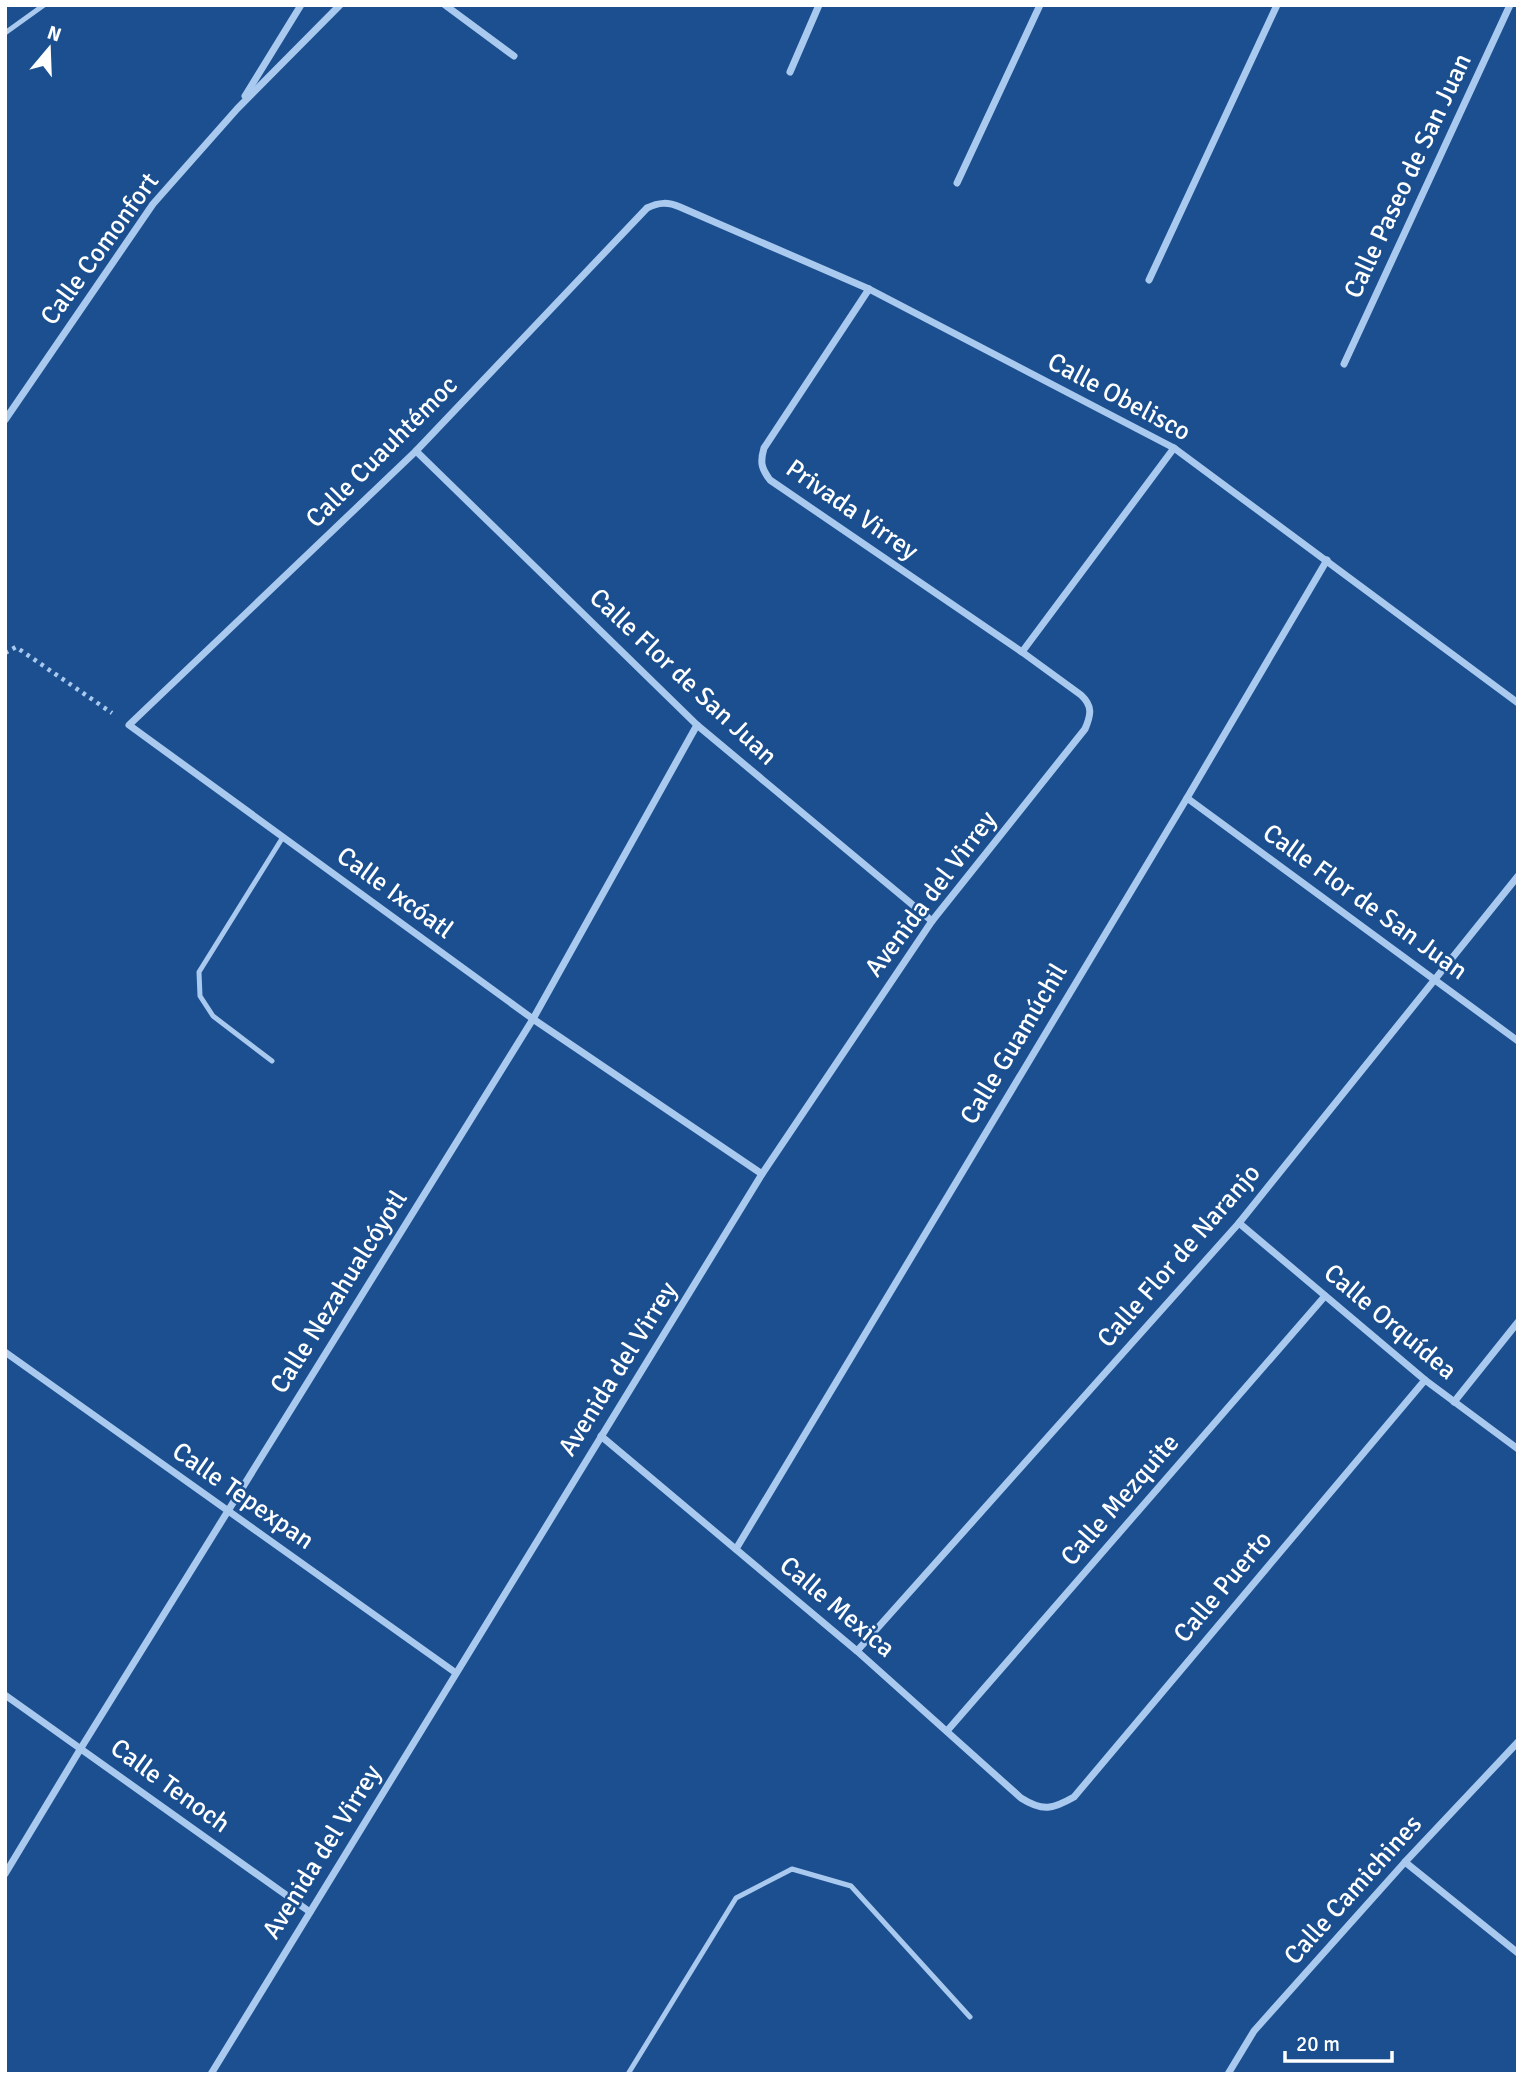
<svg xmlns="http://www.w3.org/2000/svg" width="1523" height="2079" viewBox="0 0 1523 2079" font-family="Signika,sans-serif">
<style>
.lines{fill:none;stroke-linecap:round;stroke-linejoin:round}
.path{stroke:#a9c9ee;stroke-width:4.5;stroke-dasharray:3.5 5;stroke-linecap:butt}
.service{stroke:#a9c9ee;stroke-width:5}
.minor{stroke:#a9c9ee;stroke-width:7}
.labels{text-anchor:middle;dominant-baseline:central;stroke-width:5;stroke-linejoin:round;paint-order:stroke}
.street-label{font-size:26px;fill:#fff;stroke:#1b4f8f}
</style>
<rect width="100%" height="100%" fill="#1b4f8f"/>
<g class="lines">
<path class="path" d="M5,653l11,-6 96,66"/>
<g class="service">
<path d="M5,33l39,-28"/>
<path d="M272,1061l-59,-45 -13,-20 -1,-24 84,-135"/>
<path d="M628,2074l108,-176 56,-29 59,17 119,131"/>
</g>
<g class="minor">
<path d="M445,5l69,51"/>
<path d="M790,72l29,-67"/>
<path d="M245,96l56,-91"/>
<path d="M957,183l83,-178"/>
<path d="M1149,280l128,-275"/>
<path d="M1344,364l166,-359"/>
<path d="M5,420l148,-216 84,-95 103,-104"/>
<path d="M416,451l281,274 235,196"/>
<path d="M1022,652l152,-204"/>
<path d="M1187,798l331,243"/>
<path d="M762,1174l-229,-155 -404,-294 287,-274 231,-243c12,-6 21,-6 33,-1l189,82 305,159 344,255"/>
<path d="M1239,1223l186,157 93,69"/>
<path d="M5,1352l451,321"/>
<path d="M1454,1402l64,-80"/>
<path d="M601,1436l256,215 164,147c22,14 32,11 53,-1l351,-417"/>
<path d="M736,1549l451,-751 140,-238"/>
<path d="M857,1651l382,-428 279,-347"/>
<path d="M5,1695l305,217"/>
<path d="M947,1731l378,-435"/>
<path d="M1405,1862l113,91"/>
<path d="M5,1874l76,-126 452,-729 164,-294"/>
<path d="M211,2074l551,-900 170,-253 153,-192c6,-14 8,-23 -4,-34l-59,-43 -252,-172c-9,-12 -10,-18 -6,-32l105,-159"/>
<path d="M1228,2074l26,-43 151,-169 113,-120"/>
</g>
</g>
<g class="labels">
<g class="street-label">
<text transform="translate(1408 176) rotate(-65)">Calle Paseo de San Juan</text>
<text transform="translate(100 249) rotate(-54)">Calle Comonfort</text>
<text transform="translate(1119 397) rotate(28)">Calle Obelisco</text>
<text transform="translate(382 452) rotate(-45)">Calle Cuauhtémoc</text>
<text transform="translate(852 510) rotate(35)">Privada Virrey</text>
<text transform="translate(683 677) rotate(43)">Calle Flor de San Juan</text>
<text transform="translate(395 893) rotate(36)">Calle Ixcóatl</text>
<text transform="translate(931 894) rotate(-53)">Avenida del Virrey</text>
<text transform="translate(1365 902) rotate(36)">Calle Flor de San Juan</text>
<text transform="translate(1014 1044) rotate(-59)">Calle Guamúchil</text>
<text transform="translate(1179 1256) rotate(-49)">Calle Flor de Naranjo</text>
<text transform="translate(339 1292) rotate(-58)">Calle Nezahualcóyotl</text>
<text transform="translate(1390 1322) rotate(40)">Calle Orquídea</text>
<text transform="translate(618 1369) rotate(-58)">Avenida del Virrey</text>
<text transform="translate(243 1496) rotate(35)">Calle Tepexpan</text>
<text transform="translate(1120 1500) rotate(-49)">Calle Mezquite</text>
<text transform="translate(1223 1587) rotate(-50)">Calle Puerto</text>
<text transform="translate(837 1607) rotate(40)">Calle Mexica</text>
<text transform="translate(170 1786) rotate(36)">Calle Tenoch</text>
<text transform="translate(322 1852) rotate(-58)">Avenida del Virrey</text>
<text transform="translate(1353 1890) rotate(-48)">Calle Camichines</text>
</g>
</g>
<rect width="1523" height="2079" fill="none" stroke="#ffffff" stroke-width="14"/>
<g transform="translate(49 49) rotate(19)" stroke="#1b4f8f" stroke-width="5" paint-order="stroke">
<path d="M0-5L12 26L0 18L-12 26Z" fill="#ffffff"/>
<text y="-10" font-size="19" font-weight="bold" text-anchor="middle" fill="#ffffff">N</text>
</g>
<path d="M1285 2051v10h107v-10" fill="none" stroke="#ffffff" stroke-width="3.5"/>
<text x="1296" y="2051" font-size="21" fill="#ffffff" stroke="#1b4f8f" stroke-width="5" paint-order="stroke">20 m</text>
</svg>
